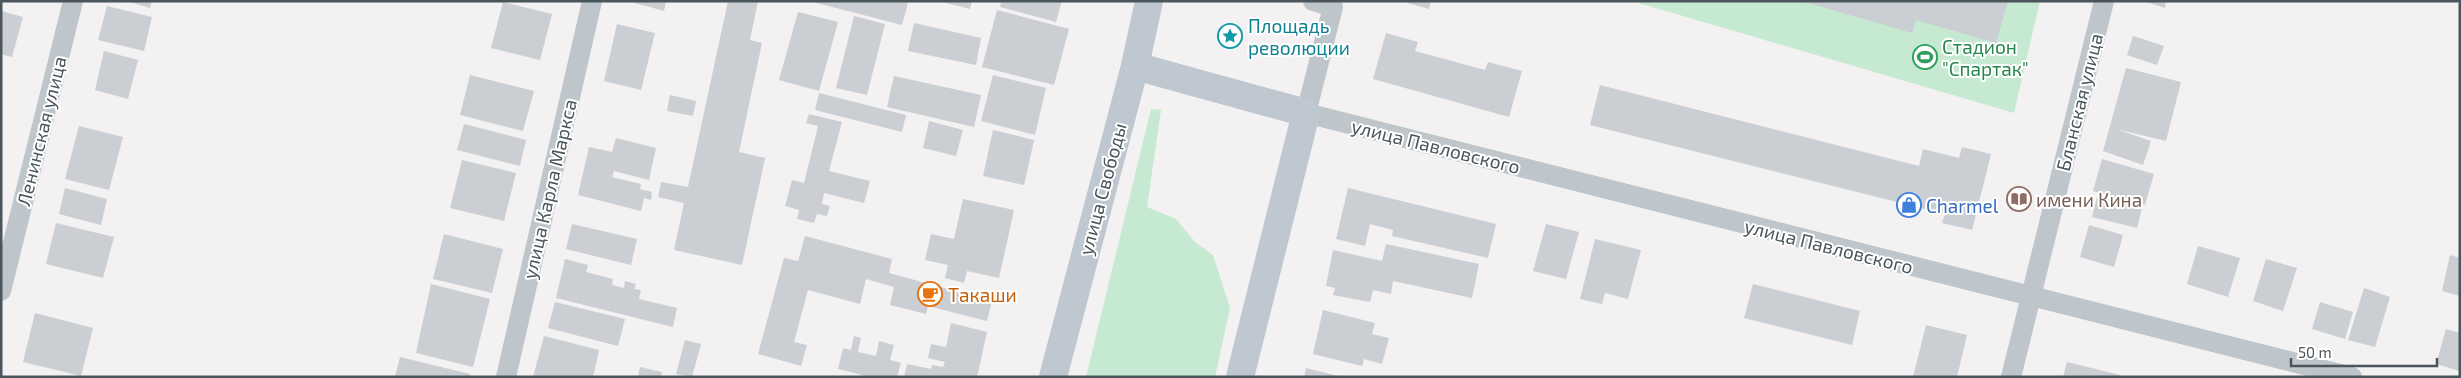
<svg xmlns="http://www.w3.org/2000/svg" width="2461" height="378" viewBox="0 0 2461 378" font-family="'Exo 2',sans-serif">
<style>
.green{fill:#c5ead1}
.building{fill:#cbced2}
.lines{fill:none;stroke-linecap:round;stroke-linejoin:round}
.street{stroke:#bec6cb;stroke-width:20}
.secondary{stroke:#bfc8d0;stroke-width:28}
.labels{text-anchor:middle;dominant-baseline:central;stroke-width:4;stroke-linejoin:round;paint-order:stroke}
.culture-label{font-size:19px;fill:#0d838f;stroke:#fff;text-anchor:start}
.leisure-label{font-size:19px;fill:#27864d;stroke:#fff;text-anchor:start}
.street-label{font-size:19px;fill:#4b555c;stroke:#fff}
.education-label{font-size:19px;fill:#785e54;stroke:#fff;text-anchor:start}
.shop-label{font-size:19px;fill:#366cbe;stroke:#fff;text-anchor:start}
.food-label{font-size:19px;fill:#c56008;stroke:#fff;text-anchor:start}
</style>
<rect width="100%" height="100%" fill="#f3f1f1"/>
<g class="green">
<path d="M1632,1h408l-26,112z"/>
<path d="M1151,109l10,1 -14,97 29,12 19,23 18,13 17,53 -15,69h-129z"/>
</g>
<g class="building">
<path d="M126,1h26l-2,7z"/>
<path d="M628,1h38l-2,10z"/>
<path d="M728,1h30l-8,39 12,3 -23,109 26,6 -23,107 -68,-15 10,-47 -26,-6 3,-15 27,5z"/>
<path d="M809,1h91l8,2 -6,22z"/>
<path d="M939,1h33l-2,8z"/>
<path d="M1001,1h61l-6,21 -56,-15z"/>
<path d="M1401,1h30l-2,8z"/>
<path d="M1801,1h207l-12,42 -80,-23 -4,13z"/>
<path d="M2143,1h23l-1,7z"/>
<path d="M503,2l49,12 -12,46 -49,-12z"/>
<path d="M107,6l45,11 -8,34 -46,-11z"/>
<path d="M997,10l72,19 -15,56 -72,-18z"/>
<path d="M1,11l22,6 -11,40 -11,-3z"/>
<path d="M798,12l40,10 -19,69 -40,-11z"/>
<path d="M854,16l31,8 -18,71 -31,-7z"/>
<path d="M914,23l67,15 -5,27 -68,-14z"/>
<path d="M617,24l38,9 -14,57 -37,-9z"/>
<path d="M1386,33l32,9 -3,9 70,19 3,-8 34,9 -13,46 -136,-38z"/>
<path d="M2133,36l31,10 -7,19 -30,-10z"/>
<path d="M104,51l34,9 -10,39 -33,-9z"/>
<path d="M2126,68l55,14 -15,59 -50,-12 35,12 -8,24 -40,-14z"/>
<path d="M470,75l64,16 -11,40 -63,-16z"/>
<path d="M993,75l53,13 -11,47 -54,-14z"/>
<path d="M894,76l87,19 -7,32 -87,-20z"/>
<path d="M1600,85l319,81 4,-17 36,9 3,-11 29,7 -19,76 -30,-7 3,-9 -355,-89z"/>
<path d="M819,93l87,22 -4,17 -87,-22z"/>
<path d="M670,95l26,6 -3,15 -26,-5z"/>
<path d="M809,114l33,8 -13,49 41,10 -6,22 -40,-10 -2,11 8,2 -3,10 -10,-2 -3,9 -17,-4 2,-9 -14,-4 7,-26 12,3 14,-57 -12,-3z"/>
<path d="M929,121l34,9 -7,26 -33,-8z"/>
<path d="M464,124l62,16 -6,26 -63,-16z"/>
<path d="M79,126l44,11 -14,53 -44,-11z"/>
<path d="M993,130l41,10 -10,45 -41,-9z"/>
<path d="M616,138l40,10 -7,32 -35,-9 -2,6 29,7 -1,5 12,3 -1,8 -7,-2 -3,13 -63,-16 11,-48 23,5z"/>
<path d="M2102,159l52,15 -9,31 -52,-14z"/>
<path d="M462,160l54,13 -12,48 -54,-13z"/>
<path d="M65,188l42,11 -6,26 -42,-11z"/>
<path d="M1348,188l148,36 -8,34 -96,-22 1,-6 -23,-6 -5,22 -29,-7z"/>
<path d="M2097,197l45,11 -5,20 -45,-11z"/>
<path d="M963,199l51,11 -15,68 -32,-7 -3,12 -19,-5 3,-13 -23,-5 6,-26 23,5z"/>
<path d="M56,223l58,14 -11,41 -57,-14z"/>
<path d="M572,224l65,15 -6,26 -65,-16z"/>
<path d="M1546,224l33,8 -13,47 -33,-8z"/>
<path d="M2089,225l34,10 -9,32 -34,-10z"/>
<path d="M444,234l59,15 -11,44 -59,-14z"/>
<path d="M805,236l87,23 -3,14 103,28 -5,20 -59,-15 -2,8 -36,-9 4,-18 -28,-8 -6,25 -52,-14 -14,52 13,3 -6,21 -43,-12 26,-96 14,3z"/>
<path d="M1595,239l46,11 -13,49 -23,-6 -3,11 -22,-5z"/>
<path d="M1386,244l93,20 -7,34 -79,-17 -2,13 -18,-4 -3,12 -37,-7 2,-7 -9,-2 7,-36 49,11z"/>
<path d="M2198,246l42,12 -12,39 -41,-13z"/>
<path d="M2450,255l10,3v38l-18,-5z"/>
<path d="M565,259l23,6 -2,7 27,7 -1,6 12,3 1,-7 11,3 -2,5 7,1 -2,9 38,9 -4,19 -117,-29z"/>
<path d="M2266,259l31,9 -14,43 -30,-10z"/>
<path d="M431,284l59,15 -17,68 -57,-14z"/>
<path d="M1753,284l107,27 -8,34 -108,-27z"/>
<path d="M2364,288l26,9 -15,50 -27,-7z"/>
<path d="M555,302l70,17 -7,27 -70,-18z"/>
<path d="M2320,302l33,10 -8,27 -33,-10z"/>
<path d="M1323,310l52,13 -3,11 17,4 -7,26 -18,-5 -2,7 -49,-12z"/>
<path d="M35,313l58,15 -12,48 -58,-14z"/>
<path d="M951,323l36,9 -10,45h-73l3,-13 24,5 1,-4 11,2 2,-5 -17,-4 3,-14 15,3z"/>
<path d="M1926,325l41,10 -10,42h-44z"/>
<path d="M2446,329l14,4v38l-24,-7z"/>
<path d="M544,336l55,14 -6,27h-60z"/>
<path d="M854,336l7,2 -3,14 18,4 3,-15 15,4 -4,15 11,3 -4,14h-27l-32,-8 5,-21 8,2z"/>
<path d="M685,340l16,4 -9,33 -16,-3z"/>
<path d="M400,357l70,17v3h-75z"/>
<path d="M2067,362l53,13v2h-57z"/>
<path d="M640,367l22,5 -1,5h-23z"/>
<path d="M1306,368l32,8v1h-34z"/>
</g>
<g class="lines">
<g class="street">
<path d="M1313,1l20,6 -27,106 1046,264"/>
<path d="M1,291l72,-290"/>
<path d="M506,377l86,-376"/>
<path d="M2011,377l93,-376"/>
</g>
<g class="secondary">
<path d="M1135,66l171,47 -66,264"/>
<path d="M1053,377l82,-311 14,-65"/>
</g>
</g>
<defs>
<symbol id="sight-ring" viewBox="-11 -11 22 22"><circle r="9.5" fill="#fff" stroke="#0f9aa8" stroke-width="1.5"/><path d="M0-6L1.8-2.2L6-1.7L2.9 1.2L3.7 5.4L0 3.3L-3.7 5.4L-2.9 1.2L-6-1.7L-1.8-2.2Z" fill="#0f9aa8"/></symbol>
<symbol id="stadium-ring" viewBox="-11 -11 22 22"><circle r="9.5" fill="#fff" stroke="#2e9e5b" stroke-width="1.5"/><path d="M0-5a6.5 5 0 1 0 0 10a6.5 5 0 1 0 0-10ZM-3.5-1.8h7v3.6h-7Z" fill="#2e9e5b"/></symbol>
<symbol id="library-ring" viewBox="-11 -11 22 22"><circle r="9.5" fill="#fff" stroke="#8d6e63" stroke-width="1.5"/><path d="M-6-4Q-3-5.5-.7-3.5V5Q-3 3-6 4ZM6-4Q3-5.5 .7-3.5V5Q3 3 6 4Z" fill="#8d6e63"/></symbol>
<symbol id="shop-ring" viewBox="-11 -11 22 22"><circle r="9.5" fill="#fff" stroke="#3f7fe0" stroke-width="1.5"/><path d="M-5-2.5h2.3a2.7 3.5 0 0 1 5.4 0H5L5.5 6h-11ZM-1.5-2.5h3a1.5 2.3 0 0 0-3 0Z" fill="#3f7fe0"/></symbol>
<symbol id="cafe-ring" viewBox="-11 -11 22 22"><circle r="9.5" fill="#fff" stroke="#e8710a" stroke-width="1.5"/><path d="M-5.5-4.5H6V0H3Q3 3.5 0 3.5H-2.5Q-5.5 3.5-5.5 0ZM3-3.2v2h1.7v-2ZM-6 4.5H4V6H-6Z" fill="#e8710a"/></symbol>
</defs>
<g fill-rule="evenodd">
<use href="#sight-ring" x="1216" y="22" width="28" height="28"/>
<use href="#stadium-ring" x="1911" y="43" width="28" height="28"/>
<use href="#library-ring" x="2005" y="185" width="28" height="28"/>
<use href="#shop-ring" x="1895" y="191" width="28" height="28"/>
<use href="#cafe-ring" x="916" y="280" width="28" height="28"/>
</g>
<g class="labels">
<g class="culture-label">
<text x="1248" y="25">Площадь<tspan x="1248" dy="22">революции</tspan></text>
</g>
<g class="leisure-label">
<text x="1942" y="46">Стадион<tspan x="1942" dy="22">"Спартак"</tspan></text>
</g>
<g class="street-label">
<text transform="translate(2079 102) rotate(-76)">Бланская улица</text>
<text transform="translate(41 131) rotate(-76)">Ленинская улица</text>
<text transform="translate(1436 146) rotate(14)">улица Павловского</text>
<text transform="translate(549 189) rotate(-77)">улица Карла Маркса</text>
<text transform="translate(1102 189) rotate(-75)">улица Свободы</text>
<text transform="translate(1829 246) rotate(14)">улица Павловского</text>
</g>
<g class="education-label">
<text x="2036" y="199">имени Кина</text>
</g>
<g class="shop-label">
<text x="1926" y="205">Charmel</text>
</g>
<g class="food-label">
<text x="948" y="294">Такаши</text>
</g>
</g>
<rect width="2461" height="378" fill="none" stroke="#4b555c" stroke-width="5"/>
<path d="M2291 358v8h146v-8" fill="none" stroke="#4b555c" stroke-width="2.5"/>
<text x="2298" y="358" font-size="15" fill="#4b555c" stroke="#ffffff" stroke-width="4" paint-order="stroke">50 m</text>
</svg>
